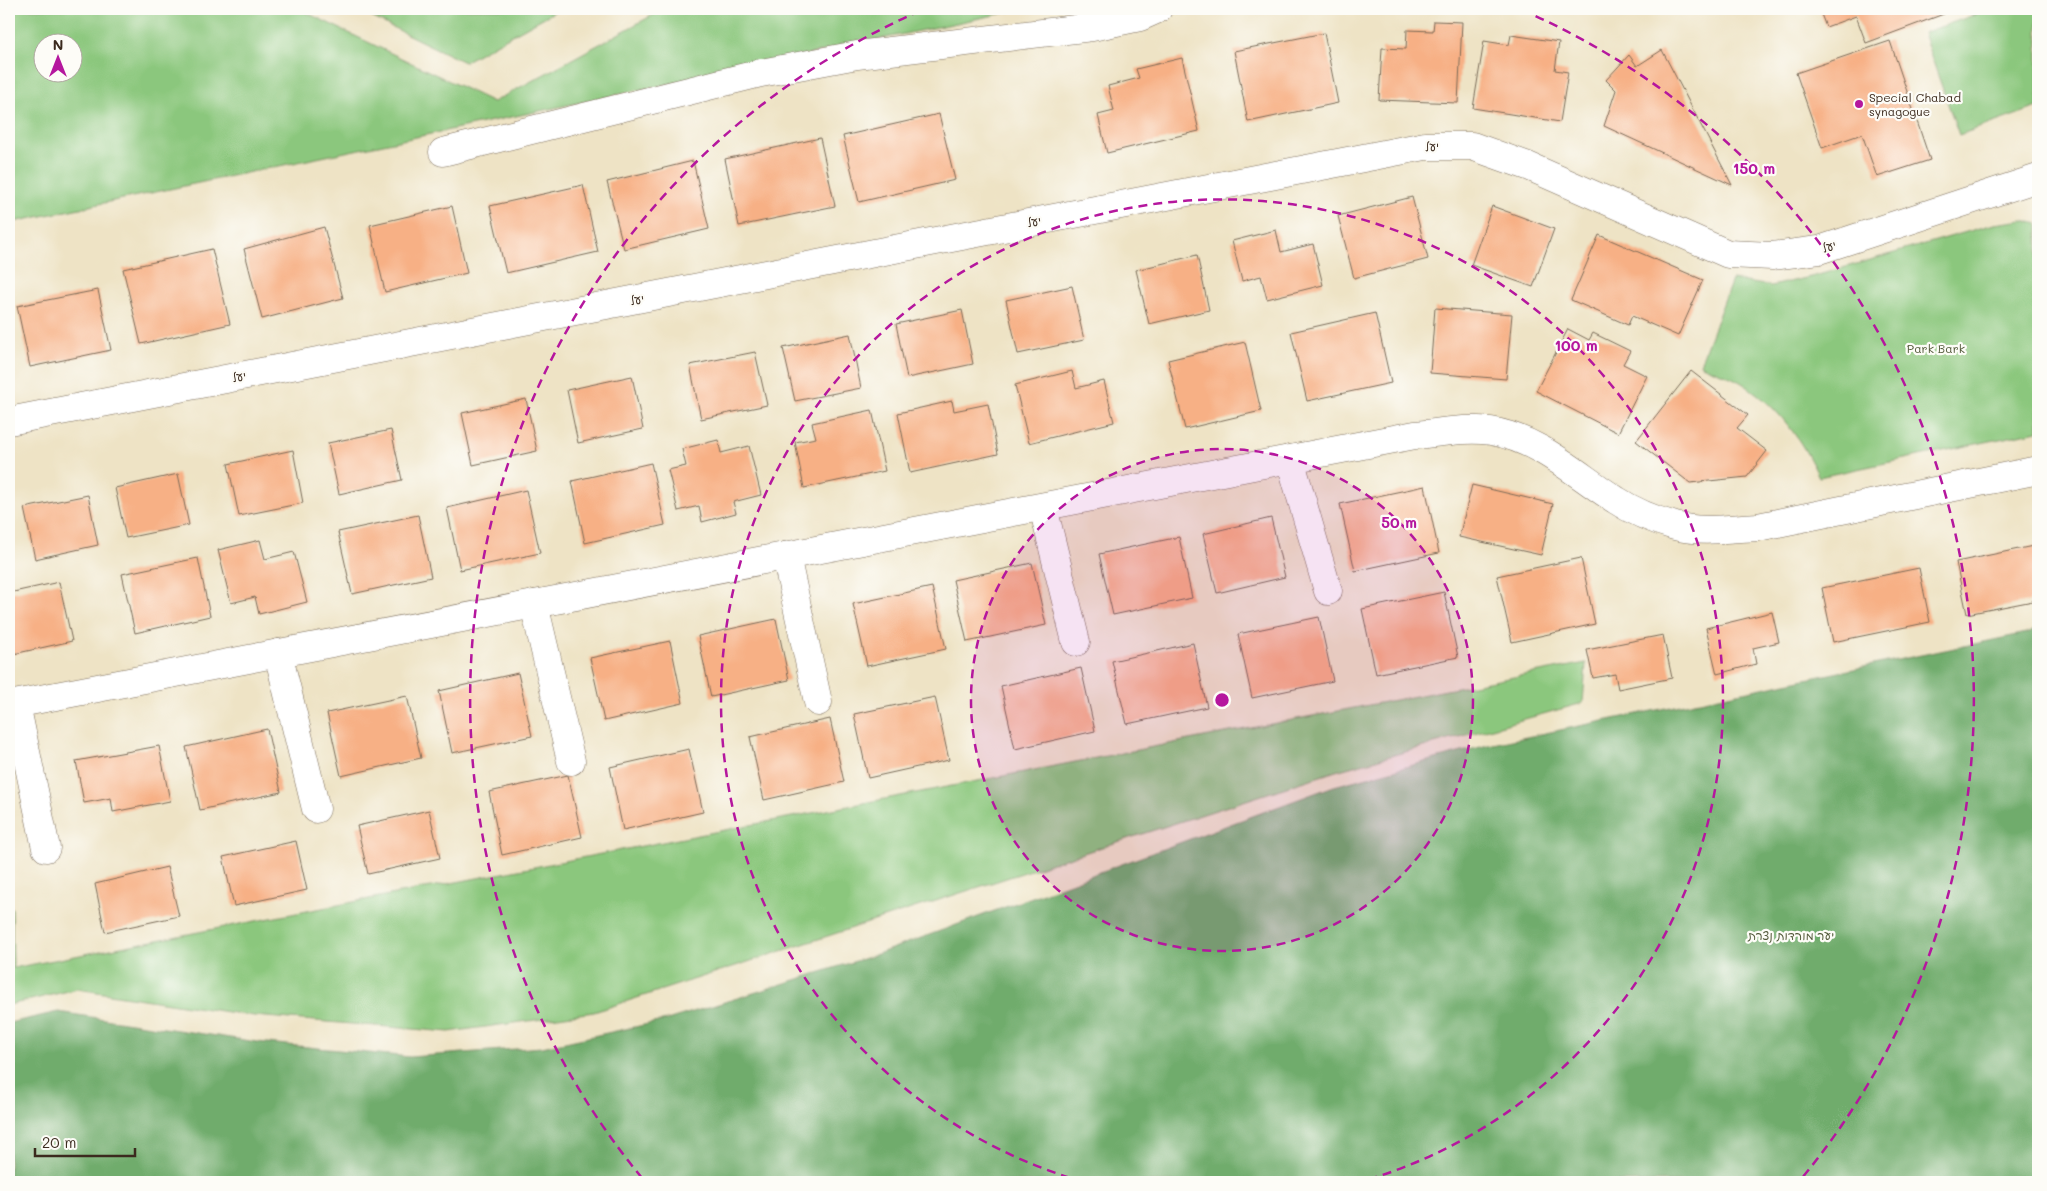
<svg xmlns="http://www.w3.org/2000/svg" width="2047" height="1191" viewBox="0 0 2047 1191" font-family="Mali,'Playpen Sans Hebrew',sans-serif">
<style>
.green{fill:#8bc77d;stroke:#63784e;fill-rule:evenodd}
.forest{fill:#70ac6c;stroke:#566b45}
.building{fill:#f7b085}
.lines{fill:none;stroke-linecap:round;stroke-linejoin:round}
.street-casing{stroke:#7a6b58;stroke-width:29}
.street{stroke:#fff;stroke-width:28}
.ring{fill:none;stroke:#b5179e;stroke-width:2.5;stroke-dasharray:9 6}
.poi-dot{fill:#b5179e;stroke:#fdfcf7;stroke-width:2}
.labels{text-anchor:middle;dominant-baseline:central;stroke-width:4.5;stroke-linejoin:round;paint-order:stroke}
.poi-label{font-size:12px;fill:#3b2a1e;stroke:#fdfcf7;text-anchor:start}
.street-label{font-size:12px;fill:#3b2a1e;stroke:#fdfcf7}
.park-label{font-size:12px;fill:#53593a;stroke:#fdfcf7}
.centre{fill:#b5179e;stroke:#fdfcf7;stroke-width:2.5}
.ring-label{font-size:15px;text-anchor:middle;font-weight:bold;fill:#b5179e;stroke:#fdfcf7;stroke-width:4.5;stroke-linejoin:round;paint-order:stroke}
</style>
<rect width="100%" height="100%" fill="#fdfcf7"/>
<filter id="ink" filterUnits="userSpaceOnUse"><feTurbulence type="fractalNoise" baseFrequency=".02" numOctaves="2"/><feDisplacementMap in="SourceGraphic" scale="10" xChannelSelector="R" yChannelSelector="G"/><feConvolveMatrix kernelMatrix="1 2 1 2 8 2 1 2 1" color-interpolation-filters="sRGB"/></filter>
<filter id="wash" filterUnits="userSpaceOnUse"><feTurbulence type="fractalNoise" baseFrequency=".0096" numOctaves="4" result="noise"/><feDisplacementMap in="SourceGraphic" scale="20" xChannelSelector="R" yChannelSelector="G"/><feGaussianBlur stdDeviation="1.12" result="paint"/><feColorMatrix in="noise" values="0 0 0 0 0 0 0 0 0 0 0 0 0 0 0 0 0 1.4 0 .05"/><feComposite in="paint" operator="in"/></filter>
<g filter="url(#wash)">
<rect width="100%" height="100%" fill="#eee3c5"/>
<g class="green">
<path d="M9,9h290l194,93 171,-93h359l-1014,214zM42,42h30v30h-30z"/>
<path d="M355,9h204l-95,53z"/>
<path d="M1991,9h47v98l-79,28 -36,-102z"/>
<path d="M2023,220l15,4v207l-219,46c-18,-38 -39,-68 -74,-92 -13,-9 -31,-14 -45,-21l32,-84 39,6 44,-10 179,-52z"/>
<path d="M1586,663l-3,40 -247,68 -742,241 -145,20 -195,-16 -177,-27 -68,16v-97h3l1,60z"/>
</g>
<path class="forest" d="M2038,628v554h-2029v-159l49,-11 199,30 153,15 132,-10 125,-27 205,-64 462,-170 154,-41 539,-112z"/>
<g id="blocks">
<g class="building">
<path d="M1819,9h138l-91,34 -10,-27 -30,11z"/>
<path d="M1434,21l28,1 -4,81 -79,-3 3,-52 24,1 1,-19 26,1z"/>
<path d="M1324,33l14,70 -90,19 -14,-71z"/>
<path d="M1511,35l48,7 -4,28 13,2 -8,50 -87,-14 11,-67 25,4z"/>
<path d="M1890,41l40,119 -53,17 -15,-43 -40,14 -26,-75z"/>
<path d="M1662,50l70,135 -128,-59 12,-36 -10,-10 23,-25 8,11z"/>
<path d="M1182,58l17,73 -92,22 -9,-38 16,-4 -6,-25 31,-8 -3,-9z"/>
<path d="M939,114l16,66 -96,22 -16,-66z"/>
<path d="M820,138l15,68 -96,20 -14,-67z"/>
<path d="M693,161l16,68 -85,20 -17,-67z"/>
<path d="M583,185l15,67 -92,21 -16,-67z"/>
<path d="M1412,197l16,62 -74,19 -16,-62z"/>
<path d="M452,206l15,67 -82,19 -15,-67z"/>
<path d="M1492,206l62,23 -21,58 -62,-22z"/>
<path d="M324,227l19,71 -81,21 -18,-70z"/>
<path d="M1276,230l5,22 32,-8 10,41 -56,14 -6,-23 -19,5 -10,-40z"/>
<path d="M1599,235l104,45 -25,56 -46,-20 -4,9 -57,-25z"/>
<path d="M212,249l18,75 -89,20 -18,-75z"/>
<path d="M1197,255l12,55 -60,14 -13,-54z"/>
<path d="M1072,286l12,54 -66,14 -12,-54z"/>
<path d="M98,290l13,60 -81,17 -13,-61z"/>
<path d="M1435,308l77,6 -6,65 -76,-6z"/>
<path d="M962,310l11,54 -66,14 -11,-54z"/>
<path d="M1375,313l16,70 -84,18 -16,-69z"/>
<path d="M1568,329l21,11 4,-7 37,18 -7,13 24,12 -29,57 -82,-42z"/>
<path d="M850,334l11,54 -66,13 -12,-53z"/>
<path d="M1245,342l16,69 -76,18 -17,-69z"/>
<path d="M755,352l12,53 -66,14 -11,-54z"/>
<path d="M1072,371l4,17 28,-7 10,41 -85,21 -14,-58z"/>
<path d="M1691,371l57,44 -11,13 30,23 -20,26 -57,6 -54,-42z"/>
<path d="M632,376l11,53 -65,14 -11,-53z"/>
<path d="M526,399l11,52 -64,14 -11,-52z"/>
<path d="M952,401l2,10 34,-7 10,50 -88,19 -12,-60z"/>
<path d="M872,410l13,61 -81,17 -9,-46 21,-4 -4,-15z"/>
<path d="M391,430l11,50 -63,14 -11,-51z"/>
<path d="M718,440l3,13 28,-7 12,49 -28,7 3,11 -34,9 -3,-16 -21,5 -10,-41 18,-4 -4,-17z"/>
<path d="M293,450l10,53 -64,13 -11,-52z"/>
<path d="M651,463l14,62 -80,18 -13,-62z"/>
<path d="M178,474l11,51 -63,13 -11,-50z"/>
<path d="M1472,485l81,19 -12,51 -82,-18z"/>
<path d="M1425,486l14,67 -84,18 -15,-67z"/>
<path d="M526,490l14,63 -80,17 -13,-62z"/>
<path d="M88,495l10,50 -63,14 -11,-51z"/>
<path d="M418,515l13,62 -79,17 -14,-62z"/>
<path d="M1271,518l14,59 -68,16 -14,-59z"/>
<path d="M1179,537l13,61 -79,17 -14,-61z"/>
<path d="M260,540l5,19 29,-7 13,50 -48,12 -4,-17 -24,6 -13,-53z"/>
<path d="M2038,545v55l-71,14 -11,-52z"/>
<path d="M198,558l12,58 -75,17 -13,-59z"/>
<path d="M1581,558l14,66 -83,18 -15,-66z"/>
<path d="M1032,563l14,62 -79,17 -14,-62z"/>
<path d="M1919,568l11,54 -97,20 -11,-54z"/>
<path d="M59,582l13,59 -63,14v-62z"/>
<path d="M932,587l14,62 -79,17 -14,-62z"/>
<path d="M1444,592l14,65 -82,17 -14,-65z"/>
<path d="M1772,612l7,30 -26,6 3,16 -39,10 -11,-46z"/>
<path d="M1319,617l14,64 -81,17 -14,-64z"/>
<path d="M776,619l13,61 -78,17 -13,-61z"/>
<path d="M1663,635l9,43 -54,11 -3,-15 -22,4 -6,-28z"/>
<path d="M670,641l13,62 -79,18 -14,-63z"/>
<path d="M1193,643l14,64 -80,17 -15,-63z"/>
<path d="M1081,668l14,63 -80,18 -14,-63z"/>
<path d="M518,673l14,63 -80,17 -13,-62z"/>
<path d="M407,696l14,62 -80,18 -14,-63z"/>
<path d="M935,697l14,63 -81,18 -14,-64z"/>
<path d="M830,719l14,63 -80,18 -14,-63z"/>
<path d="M267,729l14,63 -81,18 -14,-63z"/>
<path d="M159,746l11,55 -57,11 -2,-14 -27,5 -8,-42z"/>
<path d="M689,749l14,63 -80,18 -13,-63z"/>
<path d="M568,775l14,62 -80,18 -13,-63z"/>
<path d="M429,810l11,48 -72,16 -11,-48z"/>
<path d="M296,841l11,49 -73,16 -11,-49z"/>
<path d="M167,867l12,49 -74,16 -10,-48z"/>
</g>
</g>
</g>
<g filter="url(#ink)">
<use href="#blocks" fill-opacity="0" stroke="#7a6b58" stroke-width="1"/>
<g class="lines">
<defs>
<g id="street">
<path d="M443,152l318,-79 96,-18 235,-28 48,-10 18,-8"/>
<path d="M9,421l1416,-275h47l56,20 200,88 44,2 47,-6 219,-72"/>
<path d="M1290,459l38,132"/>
<path d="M1043,507l33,135"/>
<path d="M786,556l32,146"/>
<path d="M534,604l37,157"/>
<path d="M278,653l38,156"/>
<path d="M16,704l30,144"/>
<path d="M9,705l1406,-270c24,-2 52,-8 76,-4 50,9 84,43 125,69 18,12 38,20 59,26 24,7 58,2 83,1l280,-57"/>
</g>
</defs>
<use href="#street" class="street-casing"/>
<use href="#street" class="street"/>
</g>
</g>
<circle cx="1222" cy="700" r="251" fill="#b5179e" fill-opacity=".12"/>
<g class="ring">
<circle cx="1222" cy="700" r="251"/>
<path d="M1084 1182A501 501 0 1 1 1360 1182"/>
<path d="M642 1178A752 752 0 0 1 922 10M1522 10A752 752 0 0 1 1802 1178"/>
</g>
<circle class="poi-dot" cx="1859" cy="104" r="5"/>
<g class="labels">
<g class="poi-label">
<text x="1869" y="97">Special Chabad<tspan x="1869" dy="14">synagogue</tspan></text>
</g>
<g class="street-label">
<text transform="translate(1432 146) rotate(-2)">יעל</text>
<text transform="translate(1034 221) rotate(-11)">יעל</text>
<text transform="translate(1829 246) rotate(-17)">יעל</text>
<text transform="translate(637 299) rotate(-11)">יעל</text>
<text transform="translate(239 376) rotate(-11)">יעל</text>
</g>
<g class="park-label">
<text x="1936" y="348">Park Bark</text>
<text x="1791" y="935">יער מורדות נצרת</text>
</g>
</g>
<circle cx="1222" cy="700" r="8" class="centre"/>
<g class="ring-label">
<text x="1754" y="174">150 m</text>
<text x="1576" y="351">100 m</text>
<text x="1399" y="528">50 m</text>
</g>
<rect width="2047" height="1191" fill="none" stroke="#fdfcf7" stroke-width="30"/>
<g transform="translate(58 58)"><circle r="24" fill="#fdfcf7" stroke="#afa8a0"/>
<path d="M0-4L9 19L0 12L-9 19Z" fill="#b5179e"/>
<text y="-8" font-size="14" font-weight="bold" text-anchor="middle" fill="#3b2a1e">N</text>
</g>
<path d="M35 1148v8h100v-8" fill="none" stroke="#3b2a1e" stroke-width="2.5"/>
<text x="42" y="1148" font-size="15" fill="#3b2a1e" stroke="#fdfcf7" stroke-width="4" paint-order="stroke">20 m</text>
</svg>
